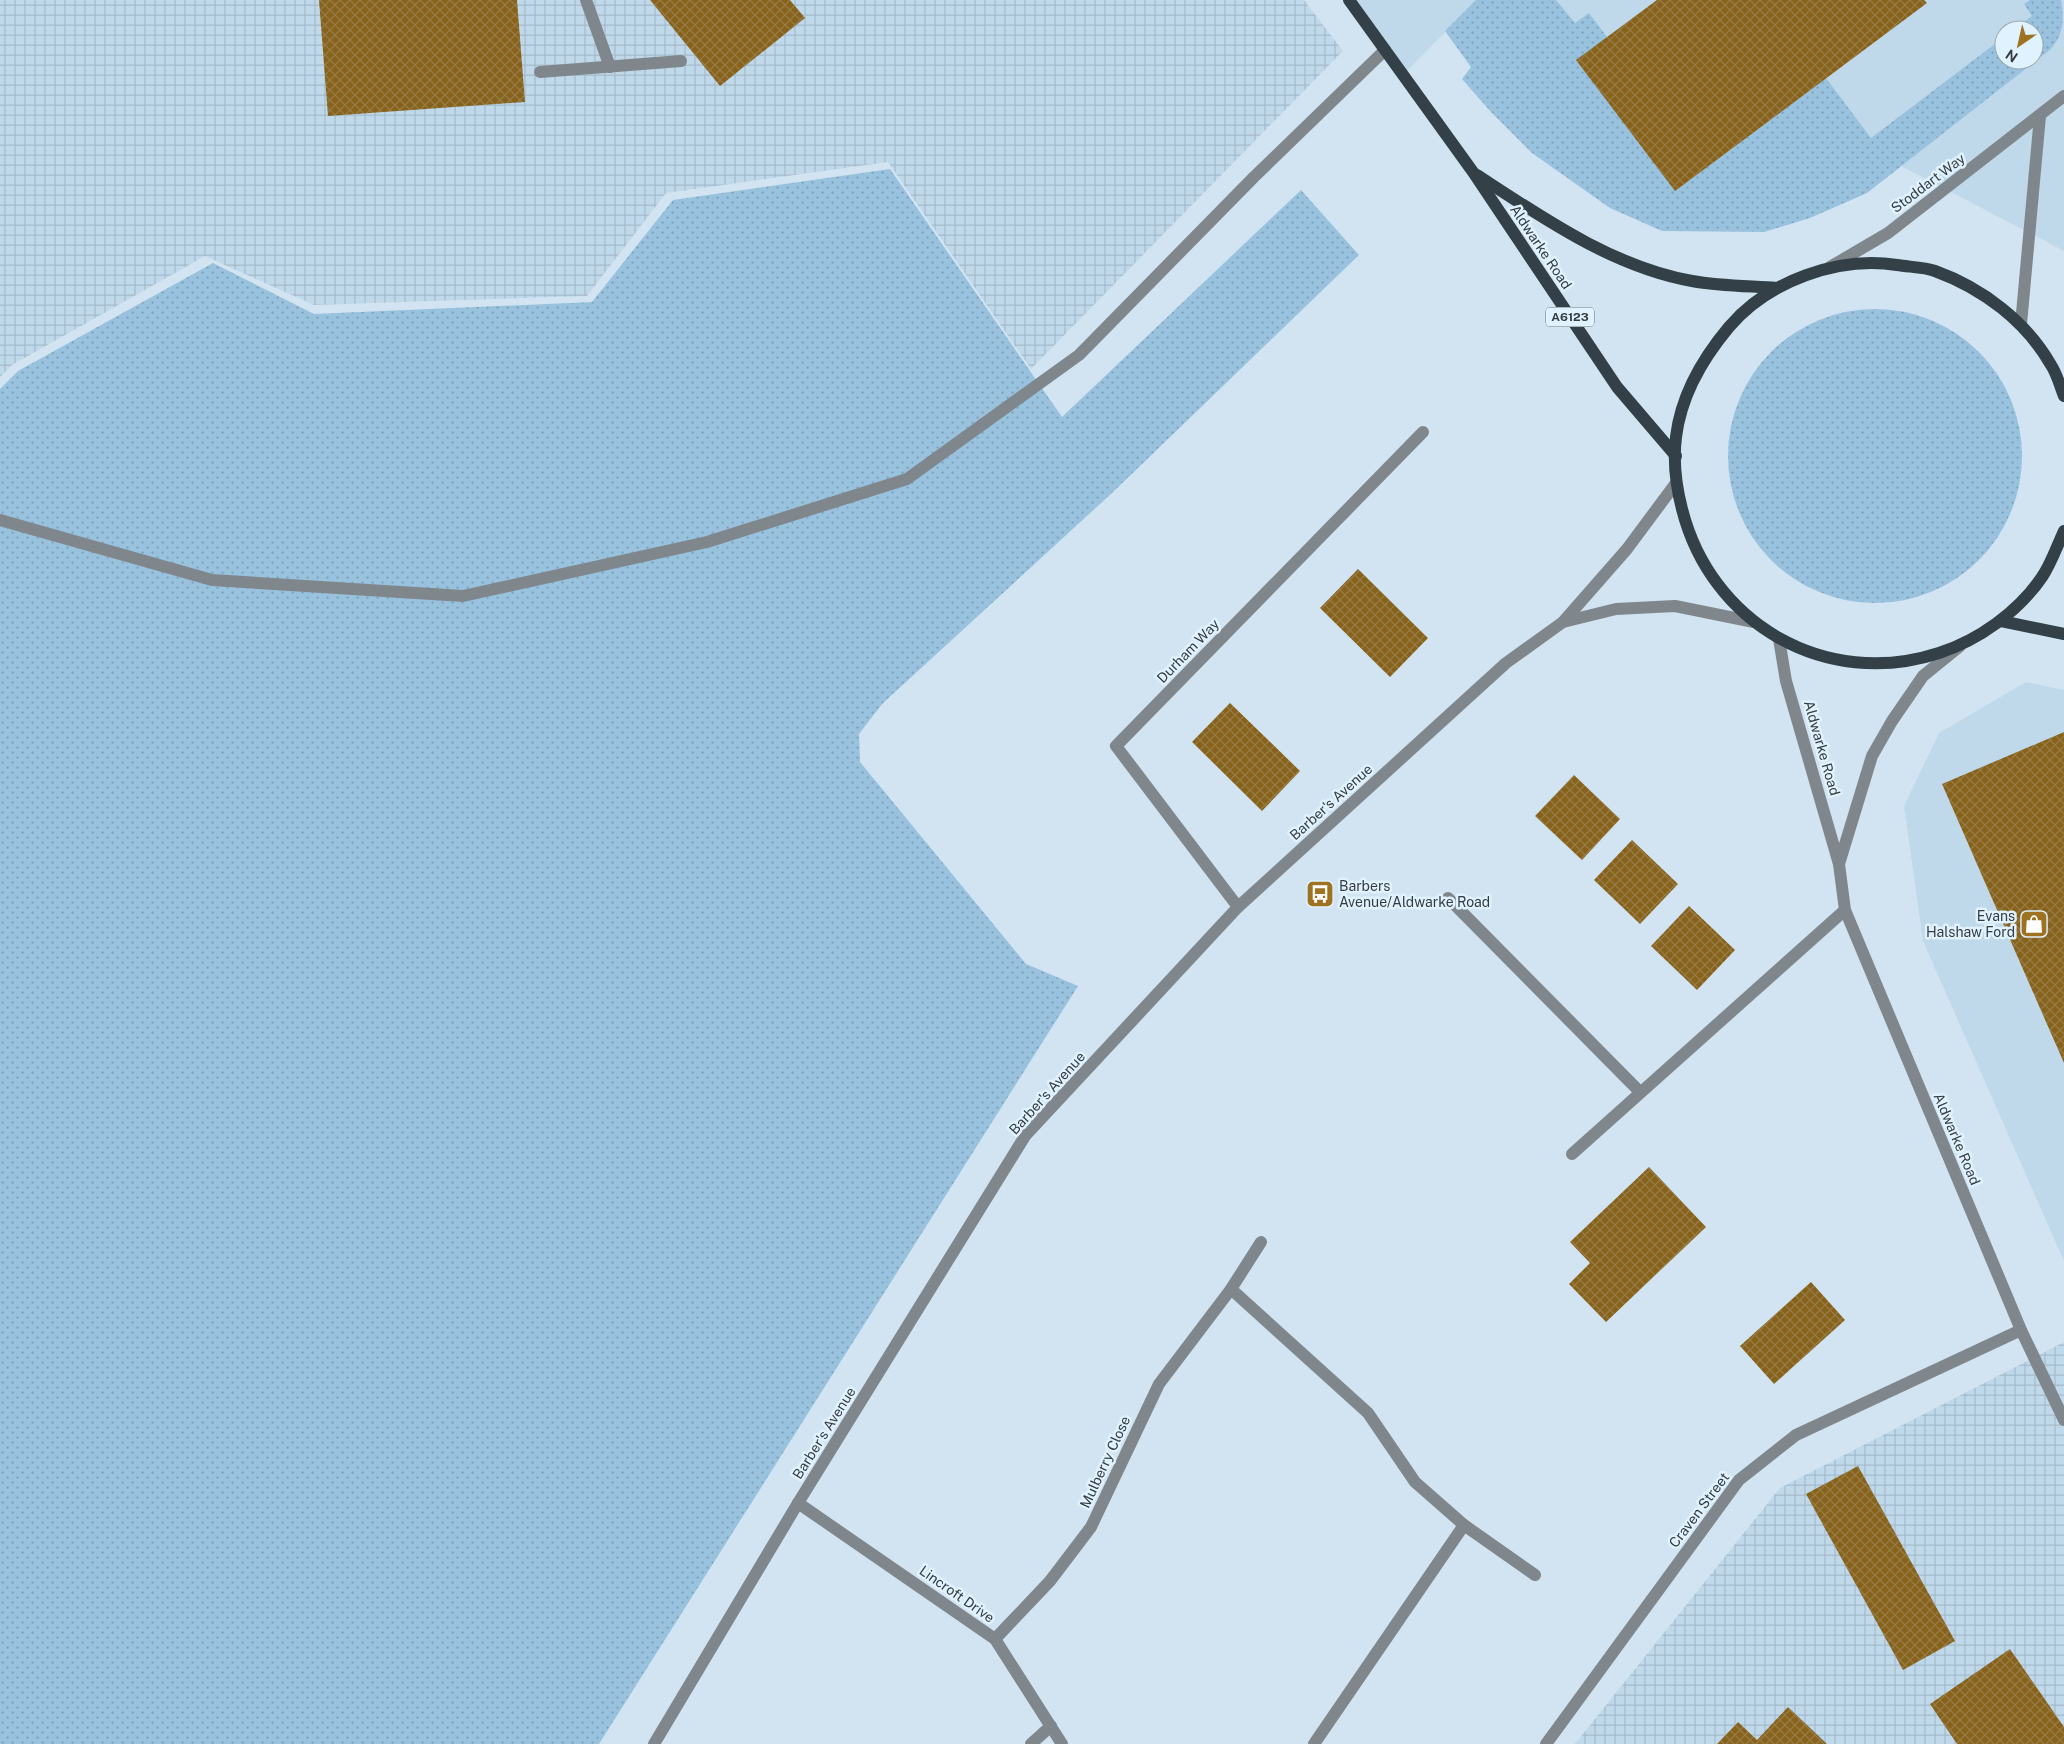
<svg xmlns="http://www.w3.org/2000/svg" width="2064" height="1744" viewBox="0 0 2064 1744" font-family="'Public Sans',sans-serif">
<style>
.built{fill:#bfd9ea;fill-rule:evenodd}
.industrial{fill:url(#industrial-grid)}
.grass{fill:url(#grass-dots)}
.building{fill:url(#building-cross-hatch)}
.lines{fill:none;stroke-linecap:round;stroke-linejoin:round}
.minor{stroke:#80878c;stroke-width:12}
.major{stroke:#334048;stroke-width:12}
.labels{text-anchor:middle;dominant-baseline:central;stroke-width:5;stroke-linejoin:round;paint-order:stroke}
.shield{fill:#dff2fe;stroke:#69737a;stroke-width:1}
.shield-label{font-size:12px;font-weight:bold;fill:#363d42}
.street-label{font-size:14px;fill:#363d42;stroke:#dff2fe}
.poi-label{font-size:14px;fill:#363d42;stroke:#dff2fe;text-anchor:start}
</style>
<defs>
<pattern id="industrial-grid" width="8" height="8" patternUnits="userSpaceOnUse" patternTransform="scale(1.25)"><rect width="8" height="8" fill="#bfd9ea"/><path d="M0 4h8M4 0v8" fill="none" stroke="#a5bbca"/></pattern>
<pattern id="grass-dots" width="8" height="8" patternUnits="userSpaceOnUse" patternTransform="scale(1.25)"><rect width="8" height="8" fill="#98c2de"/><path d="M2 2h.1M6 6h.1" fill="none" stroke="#7d9fb6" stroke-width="1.8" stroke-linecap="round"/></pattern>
<pattern id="building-cross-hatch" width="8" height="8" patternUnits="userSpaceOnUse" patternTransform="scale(1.25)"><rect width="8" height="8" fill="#87621b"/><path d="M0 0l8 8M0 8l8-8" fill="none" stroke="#967b46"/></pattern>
</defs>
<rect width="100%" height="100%" fill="#d2e4f1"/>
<g class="built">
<path d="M1349,0h715v251l-165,-86 -367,-12 -86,-122 -43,44zM2004,30h30v30h-30z"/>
<path d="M2026,682l38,8v571l-141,-320 -19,-135 35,-73z"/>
</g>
<g class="industrial">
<path d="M0,0h1304l39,51 -312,318 -143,-207 -222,31 -79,103 -273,9 -109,-49 -193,109 -12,12z"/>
<path d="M2064,1342v402h-489l205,-256z"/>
</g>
<g class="grass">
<path d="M1476,0h80l19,23 14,-10 18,24 219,41 45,60 133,-101v23h30v-30h-21l19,-14 -8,-12 6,-4h31c3,19 3,34 -10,49l-184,144 -57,25 -46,14 -102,-1 -52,-23 -78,-55 -41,-41 -29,-33 9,-12 -26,-36z"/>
<path d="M890,169l172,248 239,-227 58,65 -246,237 -231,212 -23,30 1,28 166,202 52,22 -479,758h-599v-1355l18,-18 195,-108 101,51 278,-12 81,-102z"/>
<circle cx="1875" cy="456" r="147"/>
</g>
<g class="building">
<path d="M319,0h198l8,102 -197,14z"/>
<path d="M650,0h140l15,18 -85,68z"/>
<path d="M1657,0h267l3,3 -252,188 -99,-131z"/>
<path d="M1358,569l70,69 -38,39 -70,-69z"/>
<path d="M1230,703l70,68 -38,40 -70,-69z"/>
<path d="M2064,732v331l-122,-279z"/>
<path d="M1574,775l46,44 -38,41 -47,-44z"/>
<path d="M1632,840l46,44 -38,40 -46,-44z"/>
<path d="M1689,906l46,44 -38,40 -46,-44z"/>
<path d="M1649,1167l57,60 -100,95 -37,-38 21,-21 -20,-21z"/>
<path d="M1811,1282l34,38 -71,64 -34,-38z"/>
<path d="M1858,1466l97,175 -52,29 -97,-176z"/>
<path d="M2010,1649l54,78v17h-107l-27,-40z"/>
<path d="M1788,1707l39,37h-110l21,-22 19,18z"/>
</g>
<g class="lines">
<g class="minor">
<path d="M586,0l24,67"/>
<path d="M540,72l141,-11"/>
<path d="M1830,267l58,-34 176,-137"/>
<path d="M2021,324l19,-208"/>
<path d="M0,520l212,60 251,16 244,-54 200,-63 172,-124 175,-178 131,-127"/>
<path d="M1563,622l53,-13 59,-3 79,16"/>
<path d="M1779,639l7,42 53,183 6,46 176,420 43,90"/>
<path d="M1839,864l33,-108 20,-35 31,-45 37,-30"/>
<path d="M1448,898l192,194"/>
<path d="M1238,907l-122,-161 307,-314"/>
<path d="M1572,1154l273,-244"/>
<path d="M1231,1289l137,124 47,69 49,43 71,50"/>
<path d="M798,1503l197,136 67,105"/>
<path d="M995,1639l55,-58 41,-54 68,-143 72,-95 30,-47"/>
<path d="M654,1744l144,-241 227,-367 213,-229 268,-244 57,-41 64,-73 49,-66"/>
<path d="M1031,1744l20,-18"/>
<path d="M1314,1744l150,-219"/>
<path d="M1546,1744l193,-264 57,-45 225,-105"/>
</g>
<g class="major">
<path d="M1349,0l124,172 144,215 59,69"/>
<path d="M1477,175c66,43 136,92 215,106 28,5 57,5 85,7"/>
<path d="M2064,396c-4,-10 -7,-22 -13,-31 -25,-44 -69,-77 -116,-94 -11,-4 -26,-4 -38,-6 -59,-9 -129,16 -168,62 -26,31 -48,68 -53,110 -3,24 0,49 6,72 29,115 144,181 257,144 40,-13 79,-41 103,-76 9,-13 15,-31 22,-46"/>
<path d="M2001,621l63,13"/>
</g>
</g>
<defs>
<symbol id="bus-square" viewBox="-11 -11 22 22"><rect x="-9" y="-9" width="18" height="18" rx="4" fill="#9d7221" stroke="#dff2fe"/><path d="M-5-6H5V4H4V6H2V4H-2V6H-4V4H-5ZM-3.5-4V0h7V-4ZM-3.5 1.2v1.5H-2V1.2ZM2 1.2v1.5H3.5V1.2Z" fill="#fff"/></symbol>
<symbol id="shop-square" viewBox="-11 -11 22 22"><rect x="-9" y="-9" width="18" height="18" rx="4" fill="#9d7221" stroke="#dff2fe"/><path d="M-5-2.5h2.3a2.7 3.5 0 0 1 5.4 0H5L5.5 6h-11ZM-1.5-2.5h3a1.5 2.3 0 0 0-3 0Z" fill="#fff"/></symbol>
</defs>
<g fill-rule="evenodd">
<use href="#bus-square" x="1304" y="878" width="32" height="32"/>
<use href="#shop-square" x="2018" y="908" width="32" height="32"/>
</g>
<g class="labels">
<rect class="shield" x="1546" y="307.5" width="48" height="19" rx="4"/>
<g class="shield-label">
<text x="1570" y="317">A6123</text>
</g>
<g class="street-label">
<text transform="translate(1928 183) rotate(-37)">Stoddart Way</text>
<text transform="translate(1541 247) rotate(56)">Aldwarke Road</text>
<text transform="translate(1188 651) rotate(-46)">Durham Way</text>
<text transform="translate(1822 748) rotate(74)">Aldwarke Road</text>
<text transform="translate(1331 802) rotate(-42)">Barber's Avenue</text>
<text transform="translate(1047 1093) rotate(-48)">Barber's Avenue</text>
<text transform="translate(1957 1139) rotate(67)">Aldwarke Road</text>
<text transform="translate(824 1433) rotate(-58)">Barber's Avenue</text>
<text transform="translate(1105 1462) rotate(-65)">Mulberry Close</text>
<text transform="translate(1699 1510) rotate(-53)">Craven Street</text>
<text transform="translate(957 1594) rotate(35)">Lincroft Drive</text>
</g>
<g class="poi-label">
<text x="1339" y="886">Barbers<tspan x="1339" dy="16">Avenue/Aldwarke Road</tspan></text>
<text x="2015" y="916" text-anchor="end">Evans<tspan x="2015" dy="16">Halshaw Ford</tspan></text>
</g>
</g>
<g transform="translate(2019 45) rotate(214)"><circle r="24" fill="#dff2fe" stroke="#9baab3"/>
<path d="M0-4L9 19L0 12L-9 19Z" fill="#9d7221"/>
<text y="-8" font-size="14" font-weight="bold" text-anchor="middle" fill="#363d42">N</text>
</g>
</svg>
